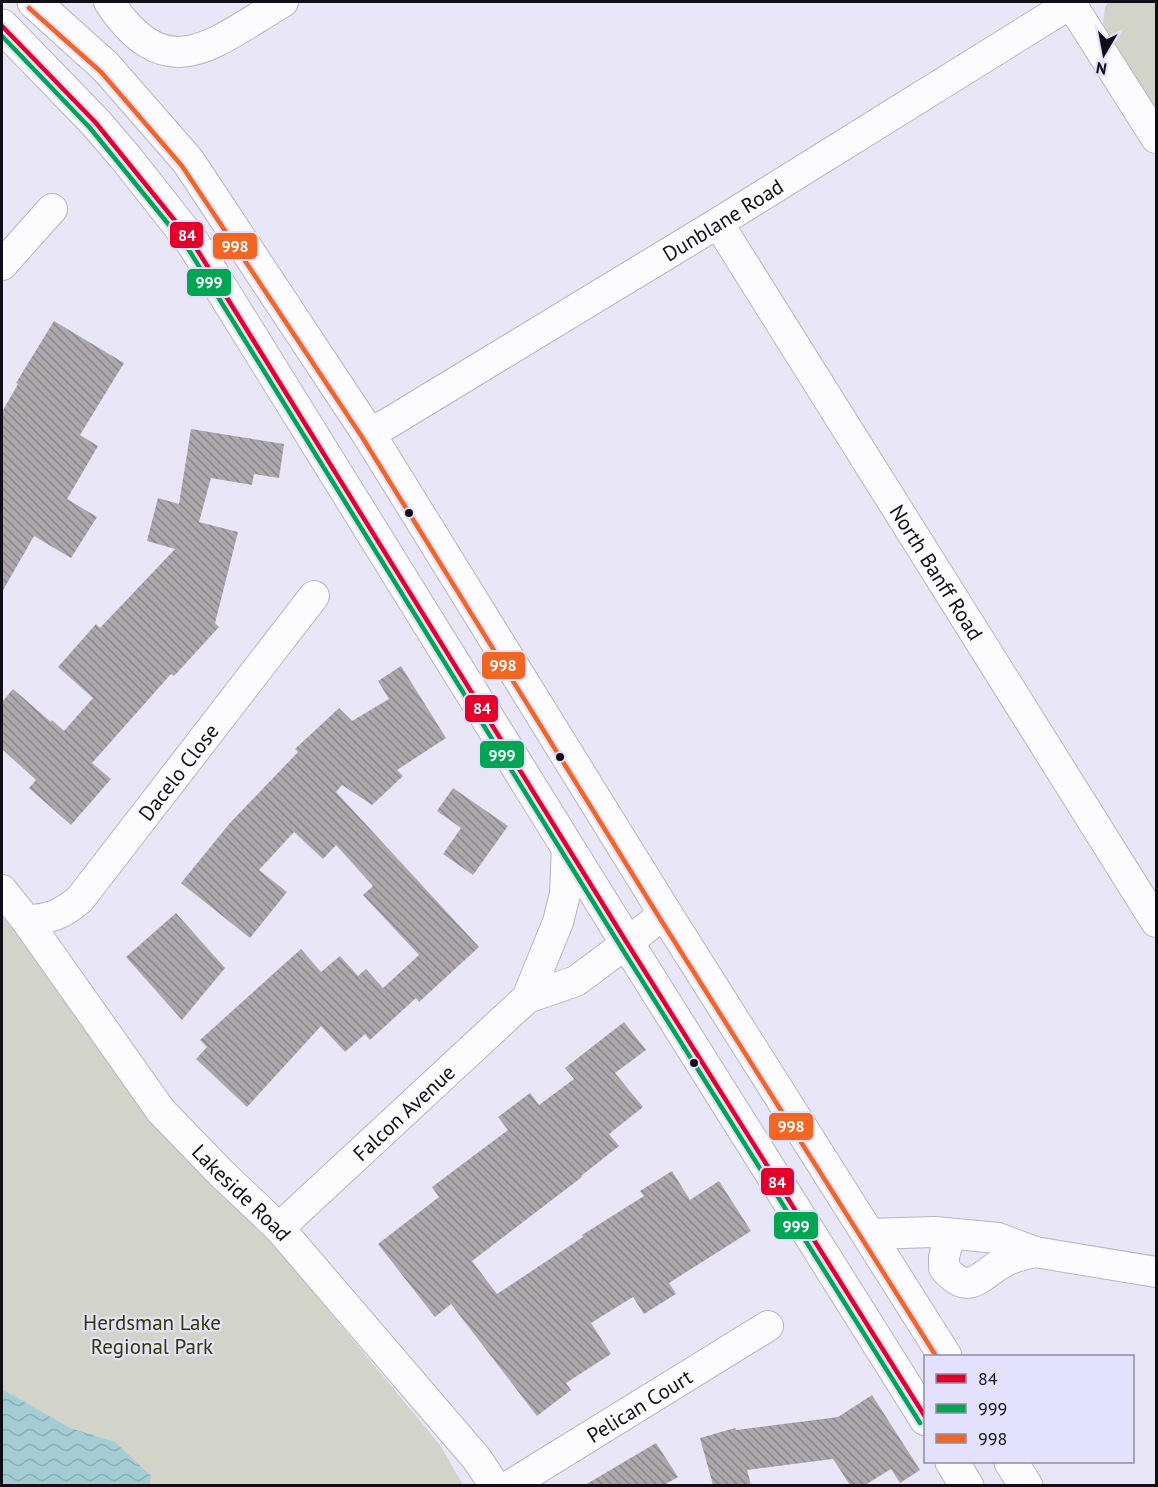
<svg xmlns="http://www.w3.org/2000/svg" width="1158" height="1487" viewBox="0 0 1158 1487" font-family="'PT Sans',sans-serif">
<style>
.park{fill:#d2d4ca}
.water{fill:url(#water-waves)}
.building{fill:url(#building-back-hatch)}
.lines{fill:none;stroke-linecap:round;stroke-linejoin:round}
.minor-casing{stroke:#b7b5c1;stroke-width:32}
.major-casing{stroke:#b7b5c1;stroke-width:35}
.minor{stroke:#fcfbfe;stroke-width:30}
.major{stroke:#fcfbfe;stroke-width:33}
.bus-1-casing{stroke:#e4e1fd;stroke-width:9}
.bus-2-casing{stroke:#e4e1fd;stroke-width:9}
.bus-3-casing{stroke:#e4e1fd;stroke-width:9}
.bus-1{stroke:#e4002b;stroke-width:4.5}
.bus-2{stroke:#00a651;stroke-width:4.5}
.bus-3{stroke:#f26522;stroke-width:4.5}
.bus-dot{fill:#100f18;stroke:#e4e1fd;stroke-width:2}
.labels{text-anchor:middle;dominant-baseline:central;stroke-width:4.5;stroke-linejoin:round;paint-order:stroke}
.street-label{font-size:21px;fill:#100f18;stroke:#e4e1fd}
.park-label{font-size:21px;fill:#333801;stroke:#e4e1fd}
.line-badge{stroke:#e4e1fd;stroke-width:2}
.badge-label{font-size:16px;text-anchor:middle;font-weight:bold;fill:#fff}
</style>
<defs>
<pattern id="water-waves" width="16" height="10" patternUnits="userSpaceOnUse" patternTransform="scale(1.5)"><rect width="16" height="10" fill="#a3ccd3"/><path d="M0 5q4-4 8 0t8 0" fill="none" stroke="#8baeb4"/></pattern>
<pattern id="building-back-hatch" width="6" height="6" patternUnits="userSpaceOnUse" patternTransform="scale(1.5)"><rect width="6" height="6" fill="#aba7aa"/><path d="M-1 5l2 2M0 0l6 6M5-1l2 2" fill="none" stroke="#8a8689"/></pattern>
</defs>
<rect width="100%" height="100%" fill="#e9e7f7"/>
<g class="park">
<path d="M1109,2h47v109l-53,-87 2,-17z"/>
<path d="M2,916l438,529 23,40h-461z"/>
</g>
<path class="water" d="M2,1389l68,39 45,14 36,34 -2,9h-147z"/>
<g class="building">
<path d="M54,321l70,42 -44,72 18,11 -31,53 30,18 -26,41 -37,-22 -32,56v-180l16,-28 -2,-1z"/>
<path d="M191,429l93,15 -5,34 -25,-4 -2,11 -41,-7 -12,44 39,10 -23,91 4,4 -45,49 -3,-2 -79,89 19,16 -40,46 -42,-37 7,-8 -34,-31v-47l11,-13 38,33 1,-2 12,11 29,-33 -35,-31 38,-43 4,4 75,-79 -28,-8 11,-43 21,6z"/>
<path d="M401,666l45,72 -49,32 6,6 -31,29 -30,-20 -6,7 143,155 -60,55 -3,-4 -46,42 -5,-6 -20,18 -24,-26 -74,81 -51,-48 11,-12 -7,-7 101,-91 20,23 19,-16 18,20 8,-7 17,19 36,-33 -56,-60 10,-9 -37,-41 -13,14 -29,-27 -35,38 28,22 -37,46 -69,-55 49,-60 68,-71 -3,-3 44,-41 13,13 37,-22 -11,-18z"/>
<path d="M453,788l55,38 -35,49 -30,-21 18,-26 -24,-17z"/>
<path d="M176,913l49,55 -43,52 -56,-63z"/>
<path d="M624,1022l22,28 -31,23 28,34 -34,27 10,12 -38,30 1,1 -110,84 25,33 86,-57 -1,-2 62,-39 -4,-5 32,-20 18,29 29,-19 32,50 -82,52 7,11 -32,20 -11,-17 -42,26 20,31 -45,29 5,7 -34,26 -86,-112 -16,13 -57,-73 61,-47 -7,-10 76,-57 -10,-13 32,-24 9,12 35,-26 -9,-11z"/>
<path d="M872,1395l48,75 -20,13 -9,-14 -26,16h-15l-17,-26 -86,11 4,15h-38l-13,-47 35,-10 1,2 102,-13z"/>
<path d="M656,1443l22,34 -14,8h-79z"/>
</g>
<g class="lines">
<defs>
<g id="minor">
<path d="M109,2c59,88 104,41 174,0"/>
<path d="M1070,2l86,136"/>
<path id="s1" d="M718,223l438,699"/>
<path d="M2,265l50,-56"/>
<path id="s2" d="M368,433l19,-9 331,-201 355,-221"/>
<path id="s3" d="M2,890l24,30 135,191 60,62 58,55 198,231 18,27"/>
<path id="s4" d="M26,920c22,0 37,-6 54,-21l234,-303"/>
<path d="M527,998l49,-17 51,-38 38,-30"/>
<path id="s5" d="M279,1228l248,-230 31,-76 7,-28 2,-50"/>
<path d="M868,1234l67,-2 63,6 37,14 121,20"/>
<path d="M950,1234l-6,23v11c27,32 37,4 64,-8 8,-4 18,-6 27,-8"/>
<path id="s6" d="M509,1486l259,-160"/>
</g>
<g id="major">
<path d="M34,2l72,65 82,94 180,272 297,480 280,443"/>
<path d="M2,26l94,97 30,35 67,85 434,700 299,476"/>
<path d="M952,1462l15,24"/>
<path d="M1011,1462l15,24"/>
</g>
</defs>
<use href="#minor" class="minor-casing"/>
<use href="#major" class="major-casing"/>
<use href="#minor" class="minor"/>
<use href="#major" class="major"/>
<defs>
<path id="bus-1" d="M2,26l94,97 97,120 434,700 299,475"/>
<path id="bus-2" d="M2,36l88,92 97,119 434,700 299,476"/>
<path id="bus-3" d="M29,8l72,64 81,94 180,271 297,480 277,439"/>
</defs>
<use href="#bus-1" class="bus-1-casing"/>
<use href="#bus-2" class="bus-2-casing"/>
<use href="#bus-3" class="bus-3-casing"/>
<use href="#bus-1" class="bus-1"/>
<use href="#bus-2" class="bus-2"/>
<use href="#bus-3" class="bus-3"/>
</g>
<g class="bus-dot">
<circle cx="409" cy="513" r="5"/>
<circle cx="560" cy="757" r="5"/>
<circle cx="694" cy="1063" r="5"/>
</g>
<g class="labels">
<g class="street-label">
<text stroke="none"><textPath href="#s2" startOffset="414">Dunblane Road</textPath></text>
<text stroke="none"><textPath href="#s1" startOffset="412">North Banff Road</textPath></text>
<text stroke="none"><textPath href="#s4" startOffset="220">Dacelo Close</textPath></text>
<text stroke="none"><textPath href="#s5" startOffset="170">Falcon Avenue</textPath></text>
<text stroke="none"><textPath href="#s3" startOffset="387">Lakeside Road</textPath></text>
<text stroke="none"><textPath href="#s6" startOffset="153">Pelican Court</textPath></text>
</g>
<g class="park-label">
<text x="152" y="1322">Herdsman Lake<tspan x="152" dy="24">Regional Park</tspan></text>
</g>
</g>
<g class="line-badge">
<rect x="169" y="221" width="35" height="28" rx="6" fill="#e4002b"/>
<rect x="212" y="232" width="46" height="28" rx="6" fill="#f26522"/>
<rect x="186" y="268" width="46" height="29" rx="6" fill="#00a651"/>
<rect x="481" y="651" width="45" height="29" rx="6" fill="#f26522"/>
<rect x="464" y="694" width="35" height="29" rx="6" fill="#e4002b"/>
<rect x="479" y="740" width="46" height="29" rx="6" fill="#00a651"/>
<rect x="768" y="1112" width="46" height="29" rx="6" fill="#f26522"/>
<rect x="760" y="1167" width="35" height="29" rx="6" fill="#e4002b"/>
<rect x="773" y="1211" width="46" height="29" rx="6" fill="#00a651"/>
</g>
<g class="badge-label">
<text x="187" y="241">84</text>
<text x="235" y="252">998</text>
<text x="209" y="288">999</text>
<text x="503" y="671">998</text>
<text x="482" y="714">84</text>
<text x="502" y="761">999</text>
<text x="791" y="1132">998</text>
<text x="777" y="1188">84</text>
<text x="796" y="1232">999</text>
</g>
<rect width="1158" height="1487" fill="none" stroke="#100f18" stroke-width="6"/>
<rect x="924" y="1355" width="210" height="108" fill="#e4e1fd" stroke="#8f8da1" stroke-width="1.5"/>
<rect x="936" y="1374" width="30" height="9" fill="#e4002b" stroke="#8f8da1" stroke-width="1.5"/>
<text x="978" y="1385" font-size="18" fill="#100f18">84</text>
<rect x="936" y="1404" width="30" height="9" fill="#00a651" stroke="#8f8da1" stroke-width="1.5"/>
<text x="978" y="1415" font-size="18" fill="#100f18">999</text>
<rect x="936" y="1434" width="30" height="9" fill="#f26522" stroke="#8f8da1" stroke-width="1.5"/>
<text x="978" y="1445" font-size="18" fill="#100f18">998</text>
<g transform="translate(1104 54) rotate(190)" stroke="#e4e1fd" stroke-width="4.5" paint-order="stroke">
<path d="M0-4.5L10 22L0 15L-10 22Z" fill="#100f18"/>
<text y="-9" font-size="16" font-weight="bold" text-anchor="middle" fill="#100f18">N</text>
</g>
</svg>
